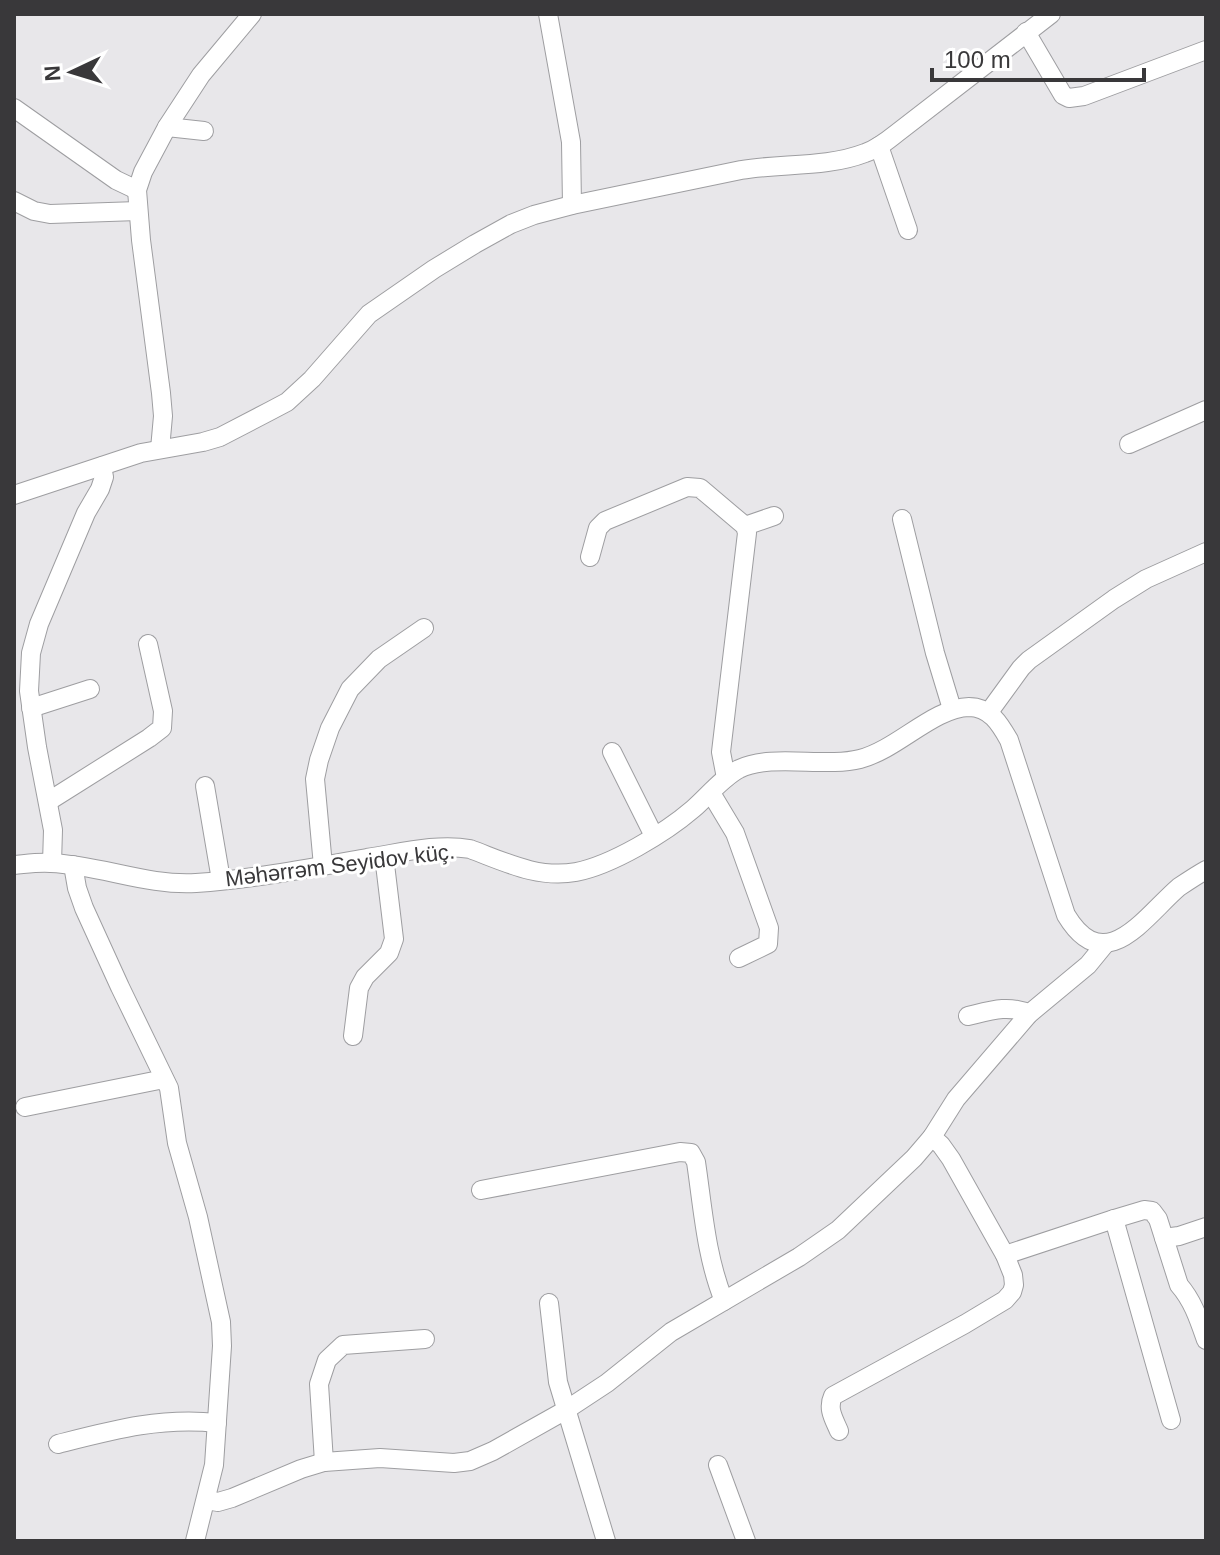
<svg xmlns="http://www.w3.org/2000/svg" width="1220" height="1555" viewBox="0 0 1220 1555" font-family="Arial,sans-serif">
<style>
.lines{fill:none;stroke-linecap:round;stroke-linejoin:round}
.minor-casing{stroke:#9e9ea1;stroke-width:20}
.minor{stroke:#fff;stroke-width:18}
.labels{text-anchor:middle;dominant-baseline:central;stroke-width:6;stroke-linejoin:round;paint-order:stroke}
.street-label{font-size:22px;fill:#39383a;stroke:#fff}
</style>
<rect width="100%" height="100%" fill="#e8e7ea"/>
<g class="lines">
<defs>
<g id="minor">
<path d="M548,14l23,128 1,63"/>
<path d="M1026,32l37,63 6,3 15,-2 122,-46"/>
<path d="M14,108l102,72 21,10"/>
<path d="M167,127l37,4"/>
<path d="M879,146l29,84"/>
<path d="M14,201l20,10 16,3 88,-3"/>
<path d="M1129,444l77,-34"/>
<path d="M160,449l3,-33 -2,-23 -20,-153 -4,-50 6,-18 24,-45 34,-52 51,-61"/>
<path d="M14,495l127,-42 62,-11 17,-5 50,-26 17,-9 25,-23 57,-65 65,-45 41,-25 36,-20 23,-9 38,-10 169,-35c41,-7 85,-2 124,-17 12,-4 22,-12 32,-20l154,-119"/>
<path d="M902,519l33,134 17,56"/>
<path d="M745,526l29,-10"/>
<path d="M590,557l8,-29 7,-7 82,-34 13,1 45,38 2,7 -26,219 5,26"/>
<path d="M31,708l59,-19"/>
<path d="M989,712l32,-44 8,-8 85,-61 32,-20 60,-27"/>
<path d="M612,752l42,84"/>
<path d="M205,786l16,94"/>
<path d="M711,793l24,40 34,95 -1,16 -29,14"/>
<path d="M49,801l100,-63 13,-10 1,-17 -15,-67"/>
<path d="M52,863l1,-33 -16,-83 -8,-56 2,-38 8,-29 47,-111 14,-24 4,-12 -2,-11"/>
<path d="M14,865c12,-1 24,-3 37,-2 49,2 96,23 145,20 57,-4 115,-15 171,-25 33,-5 70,-15 103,-9 35,13 68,30 106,23 36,-7 89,-39 117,-63 15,-13 29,-31 46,-40 33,-16 85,-1 121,-10 38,-10 73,-51 109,-52 21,0 31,17 40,33l57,175c39,65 79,1 113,-28 9,-6 18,-12 27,-17"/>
<path d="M73,865l4,23 7,20 36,79 49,101 8,55 21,74 23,105 1,24 -8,119 -19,76"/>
<path d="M323,866l-8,-87 4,-19 11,-32 20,-39 29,-30 45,-31"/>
<path d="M968,1016c21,-5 41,-12 61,-2"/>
<path d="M353,1036l6,-48 6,-11 24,-24 5,-14 -10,-83"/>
<path d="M25,1107l139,-28"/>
<path d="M481,1190l199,-38 11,1 5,9c7,47 10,95 28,139"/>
<path d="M1114,1219l57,201"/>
<path d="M1164,1238l15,-2 27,-9"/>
<path d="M1005,1255l109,-36 30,-9 8,1 6,8 21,66c14,16 20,35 27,55"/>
<path d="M549,1303l9,79 48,159"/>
<path d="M839,1431c-5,-12 -12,-22 -6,-35l132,-72 40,-24 7,-8 2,-7 -1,-10 -8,-20 -54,-96 -10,-14 -9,-8"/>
<path d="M58,1444c55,-14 102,-27 159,-21"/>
<path d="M324,1462l-5,-78 8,-24 16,-15 82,-6"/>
<path d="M718,1465l28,76"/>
<path d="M206,1500l12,2 14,-4 69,-29 23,-7 56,-4 74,5 16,-2 23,-10 73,-41 41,-27 64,-51 128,-75 39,-27 76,-72 18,-21 24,-38 73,-85 59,-49 18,-22"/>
</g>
</defs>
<use href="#minor" class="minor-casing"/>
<use href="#minor" class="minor"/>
</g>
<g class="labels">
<g class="street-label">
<text transform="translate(340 865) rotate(-7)">Məhərrəm Seyidov küç.</text>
</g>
</g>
<rect width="1220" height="1555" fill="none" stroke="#39383a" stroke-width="32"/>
<g transform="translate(72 72) rotate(266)" stroke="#ffffff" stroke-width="6" paint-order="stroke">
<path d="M0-6L14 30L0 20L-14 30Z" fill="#39383a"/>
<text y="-12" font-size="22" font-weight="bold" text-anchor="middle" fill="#39383a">N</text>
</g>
<path d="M932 68v12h212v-12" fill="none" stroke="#39383a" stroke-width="4"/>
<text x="944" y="68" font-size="24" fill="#39383a" stroke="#ffffff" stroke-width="6" paint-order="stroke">100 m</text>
</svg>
